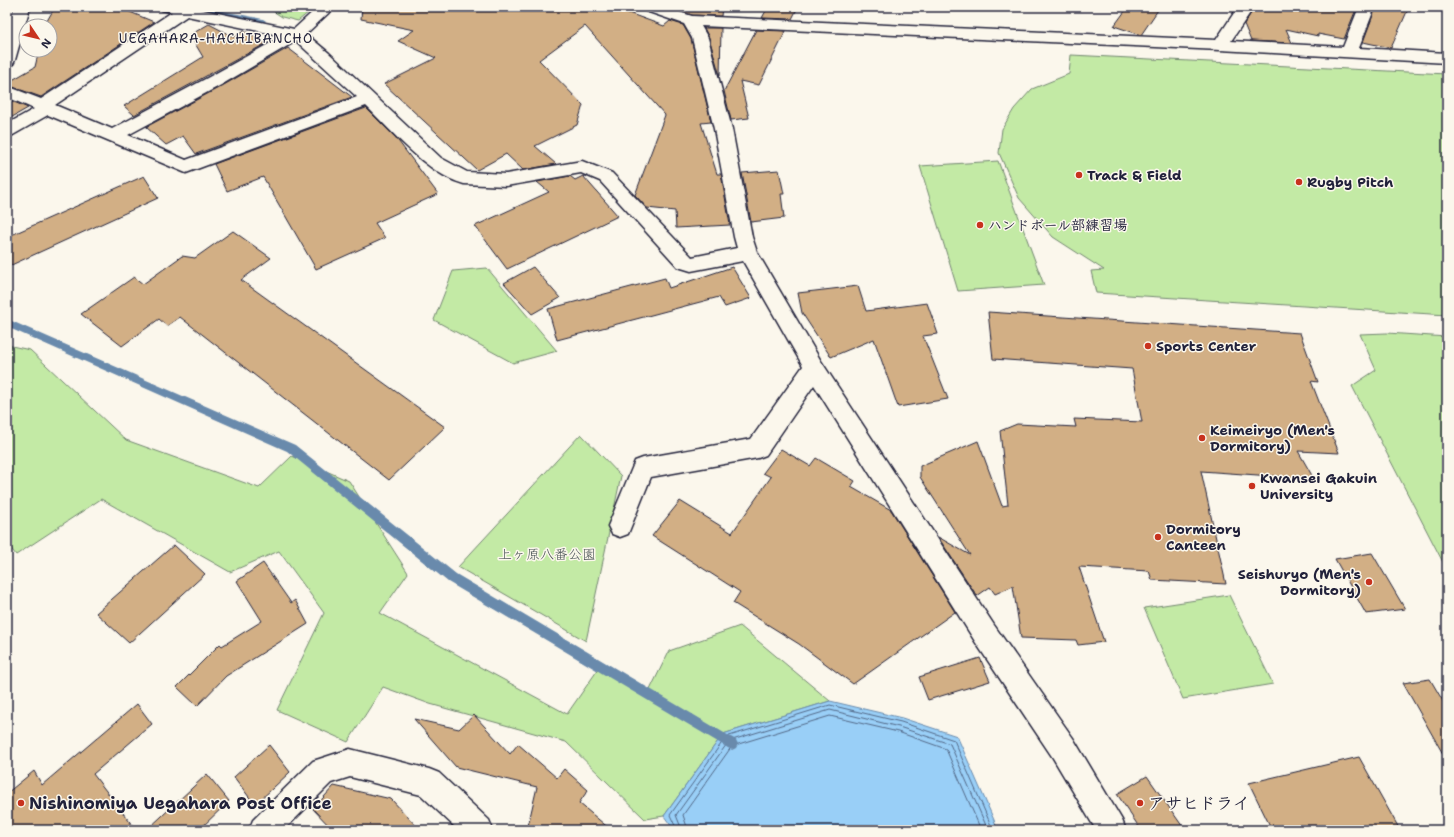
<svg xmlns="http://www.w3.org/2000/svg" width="1454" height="837" viewBox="0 0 1454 837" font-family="'Shantell Sans','Klee One',sans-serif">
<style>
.green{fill:#c3eaa5;stroke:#728670}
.water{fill:#99cff7;stroke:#698aac}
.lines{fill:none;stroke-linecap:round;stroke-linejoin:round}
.shore{stroke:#526786;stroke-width:1}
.stream{fill:#698aac;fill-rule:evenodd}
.building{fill:#d2af85;stroke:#22223b}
.minor-casing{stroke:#22223b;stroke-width:3}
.minor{fill:#fbf7ec;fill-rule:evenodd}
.poi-dot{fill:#c8321e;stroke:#fbf7ec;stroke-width:1.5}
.labels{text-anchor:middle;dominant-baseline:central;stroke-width:3;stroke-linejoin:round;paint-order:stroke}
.far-neighbourhood-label{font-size:13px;letter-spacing:1px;fill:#22223b;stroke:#fbf7ec}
.poi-label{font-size:14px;font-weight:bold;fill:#22223b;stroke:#fbf7ec;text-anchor:start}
.park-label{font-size:14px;fill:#4a5456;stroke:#fbf7ec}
.near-poi-label{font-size:17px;font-weight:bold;fill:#22223b;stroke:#fbf7ec;text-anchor:start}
</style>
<rect width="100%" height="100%" fill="#fbf7ec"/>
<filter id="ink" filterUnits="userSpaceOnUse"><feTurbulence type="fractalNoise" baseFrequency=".025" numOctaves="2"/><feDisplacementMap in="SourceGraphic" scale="8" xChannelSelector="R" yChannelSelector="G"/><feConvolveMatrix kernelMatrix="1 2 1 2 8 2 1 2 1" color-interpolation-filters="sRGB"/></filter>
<g filter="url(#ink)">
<g class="green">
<path d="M267,7h48l-17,14 -16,-4z"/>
<path d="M1071,55l376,19v241l-351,-22 -5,-22 13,-1 -51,-33 -34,-39 -20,-45 3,-24 12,-20 18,-20 37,-15z"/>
<path d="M998,161l46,124 -86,6 -38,-125z"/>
<path d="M487,268l70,83 -44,12 -79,-43 19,-49z"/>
<path d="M1387,333l60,4v233l-95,-184 24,-16 -16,-36z"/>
<path d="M7,345l23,5 96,90 133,48 33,-32 57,25 59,92 -28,40 187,101 32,-46 48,28 22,-45 71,-25 90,75 -107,33 -59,82 -19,3 -79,-77 -136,-38 -47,-17 -35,55 -71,-32 47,-97 -45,-62 -49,21 -129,-73 -85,56 -9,-12z"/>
<path d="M581,434l40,42 -35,165 -128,-74z"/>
<path d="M1229,595l44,89 -90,15 -39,-91z"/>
</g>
<path class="water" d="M830,701l72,17 55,18 37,84 3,10h-323l-10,-14 59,-82z"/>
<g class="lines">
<g class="shore">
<path d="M677,830l-7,-15 56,-78 104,-32 71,17 53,18 39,90"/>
<path d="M682,830l-6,-15 53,-74 101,-31 69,17 51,17 38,86"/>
<path d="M688,830l-5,-15 49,-69 98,-30 68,16 48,17 35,81"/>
</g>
<g class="stream">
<path d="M190,7h13l60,12 3,2 -3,2 -70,-14z"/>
<path d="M7,319l288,126 161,129 280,166 2,4 -2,4 -4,2 -4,-2 -280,-166 -161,-131 -280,-124z"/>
</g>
</g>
<g class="building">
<path d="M55,7h63l36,15 -113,75 -34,-12v-2l28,-16 4,-17h11v-24h-6z"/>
<path d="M362,7h250l52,19 6,-5 13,4 8,14 20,83 -10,1 16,51h4l9,51 -54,3 -1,-17 -28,-3 -12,-13 30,-80 -80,-89 -46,34 44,45 -6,20 -42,21 21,18 -33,6 -17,-16 -29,16 -93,-86 52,-26 -38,-17 16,-11 -53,-11z"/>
<path d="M685,7h37l-1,9 -29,-1 -12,-4z"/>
<path d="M768,7h30l-6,12 -30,-1z"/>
<path d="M1128,7h32l-19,28 -27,-9z"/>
<path d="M1255,7h102l-13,32 -26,-5v2l-32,-7 6,14 -41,-2 -7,-17z"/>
<path d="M1376,7h33l-18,41 -28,-6z"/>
<path d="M209,24l25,13 10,-6 23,12 -133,72 -10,-9 79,-49 -13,-22z"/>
<path d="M704,28h17l-1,48 -11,-38z"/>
<path d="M756,30l30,1 -27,54 -19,-4 9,37 -18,2 -7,-29z"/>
<path d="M288,48l64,49 -156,57 -13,-18 -17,9 -20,-18 76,-41z"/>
<path d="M7,99l21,9 -21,12z"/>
<path d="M366,108l30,30 42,56 -63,29 10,15 -69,31 -53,-92 -36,14 -13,-27z"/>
<path d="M779,170l5,24h-3l3,24 -33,4 -9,-49z"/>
<path d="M144,176l14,22 -151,69v-30z"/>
<path d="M570,176l5,4 8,-4 35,40 -111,53 -32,-43 74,-34 -12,-10z"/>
<path d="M233,231l38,27 -30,22 204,147 -56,53 -209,-163 -13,9 -8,-7 -37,27 -41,-32 53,-37 9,7 39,-28 13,2z"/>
<path d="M533,267l27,31 -28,16 -28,-31z"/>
<path d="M732,267l19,31 -26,9 -6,-10 -162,43 -9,-31 117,-31 4,10z"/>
<path d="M858,286l8,25 61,-8 11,31 -15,2 25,63 -50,8 -24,-68 -43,18 -29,-44 -4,-20z"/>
<path d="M988,312l312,21 18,49 -7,-1 28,72 -41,-2 16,28 -113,-8 25,113 -74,-4 -3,-9 -70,-4 25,75 -26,3 -2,-5 -55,-2 -8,-52 -18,8 -5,-7 -13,9 -39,-59 32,18 -50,-78v-11l58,-25 24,65 6,-1 -8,-74 17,-7 59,3 -2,-8 68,3 -10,-53 -139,-10z"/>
<path d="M781,449l29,17 6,-8 39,23 -4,6 40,23 64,102 -102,72 -54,-40 -66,-41 7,-11 -88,-56 28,-35 52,32 39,-56 -8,-4z"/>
<path d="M174,545l31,29 -76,69 -33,-30z"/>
<path d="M1372,553l33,56 -39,5 -31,-55z"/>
<path d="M263,563l28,40 4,-3 13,24 -82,52 -29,30 -20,-19 43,-43 2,2 40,-25 -25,-40z"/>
<path d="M980,658l10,23 -62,19 -9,-23z"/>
<path d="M1430,679l17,29v53l-44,-78z"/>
<path d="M137,704l15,20 -59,50 43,56h-129v-37l27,-22 8,14z"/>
<path d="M474,715l36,39 8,-10 39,34 7,-9 24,21 -9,13 32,27h-84l10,-43 -81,-20 -42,-48 45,10z"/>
<path d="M269,745l21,27 -35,33 -21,-28z"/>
<path d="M1359,757l41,73h-128l-23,-47z"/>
<path d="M207,774l22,27 -30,29h-52z"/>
<path d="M1147,776l38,54h-44l-24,-36z"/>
<path d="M334,786l57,13 29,31h-87l-20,-21z"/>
</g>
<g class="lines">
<defs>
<g id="minor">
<path d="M14,7h16l-15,53 -2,4 -6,1v-32z"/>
<path d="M159,7h30l105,22 24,-22h17l-29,27 23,19 112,105 26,14 39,2 76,-13 30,12 80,84 45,-9 -3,-11 -20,-108 -22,-91 -8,-14 -41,-14 -3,-3h23l29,9 524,24 22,-33h16l-23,34 112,6 16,-40h16l-16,41 88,5v10l-227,-13 -519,-24 7,12 24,91 20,108 5,15 64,109 173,264 79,113 49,82 4,10h-30l-43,-72 -77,-115 -162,-258 -48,70 -8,3 -107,19 -23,57 -8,3 -8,-3 -4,-8 27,-65 8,-3 108,-19 52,-73 -60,-105 -52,10 -13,-4 -78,-86 -19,-8 -75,13 -42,-2c-37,-10 -71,-52 -98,-78l-180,67 -138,-58 -35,20 -6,2v-13l27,-15 -27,-12v-11l34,13 131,-87 -10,-2zM187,16l96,20 -74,41 -97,52 -57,-24zM296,41l61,56 -171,63 -58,-25 93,-50z"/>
<path d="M350,749l79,20 10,4 50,47 4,10h-35l-37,-35 -71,-18 -19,6 -47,47h-35l4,-10 60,-59z"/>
</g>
</defs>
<use href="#minor" class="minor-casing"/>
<use href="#minor" class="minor"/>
</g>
</g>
<g class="poi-dot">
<circle cx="1079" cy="175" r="4"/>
<circle cx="1299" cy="182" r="4"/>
<circle cx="980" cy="225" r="4"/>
<circle cx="1148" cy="346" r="4"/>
<circle cx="1202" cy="438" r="4"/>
<circle cx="1252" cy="486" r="4"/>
<circle cx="1158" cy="537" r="4"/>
<circle cx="1369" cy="582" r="4"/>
<circle cx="21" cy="803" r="4"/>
<circle cx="1140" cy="803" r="4"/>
</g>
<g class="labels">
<g class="far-neighbourhood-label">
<text x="216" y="38">UEGAHARA-HACHIBANCHO</text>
</g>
<g class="poi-label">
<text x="1087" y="175">Track &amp; Field</text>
<text x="1307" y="182">Rugby Pitch</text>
<text x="988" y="225">ハンドボール部練習場</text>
<text x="1156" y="346">Sports Center</text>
<text x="1210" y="430">Keimeiryo (Men's<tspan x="1210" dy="16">Dormitory)</tspan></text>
<text x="1260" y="478">Kwansei Gakuin<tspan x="1260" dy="16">University</tspan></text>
<text x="1166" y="529">Dormitory<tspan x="1166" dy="16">Canteen</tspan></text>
<text x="1361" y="574" text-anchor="end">Seishuryo (Men's<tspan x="1361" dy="16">Dormitory)</tspan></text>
</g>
<g class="park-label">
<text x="547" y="554">上ヶ原八番公園</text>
</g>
<g class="near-poi-label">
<text x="29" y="803">Nishinomiya Uegahara Post Office</text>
<text x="1148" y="803">アサヒドライ</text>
</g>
</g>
<rect width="1454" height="837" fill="none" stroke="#fbf7ec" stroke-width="24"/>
<rect x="12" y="12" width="1430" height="813" fill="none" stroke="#22223b" stroke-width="1.5" filter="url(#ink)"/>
<g transform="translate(38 38) rotate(125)"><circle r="19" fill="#fbf7ec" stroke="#a4a2a5"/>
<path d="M0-3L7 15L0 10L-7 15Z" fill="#c8321e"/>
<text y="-6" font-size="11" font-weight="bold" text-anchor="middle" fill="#22223b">N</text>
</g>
</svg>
